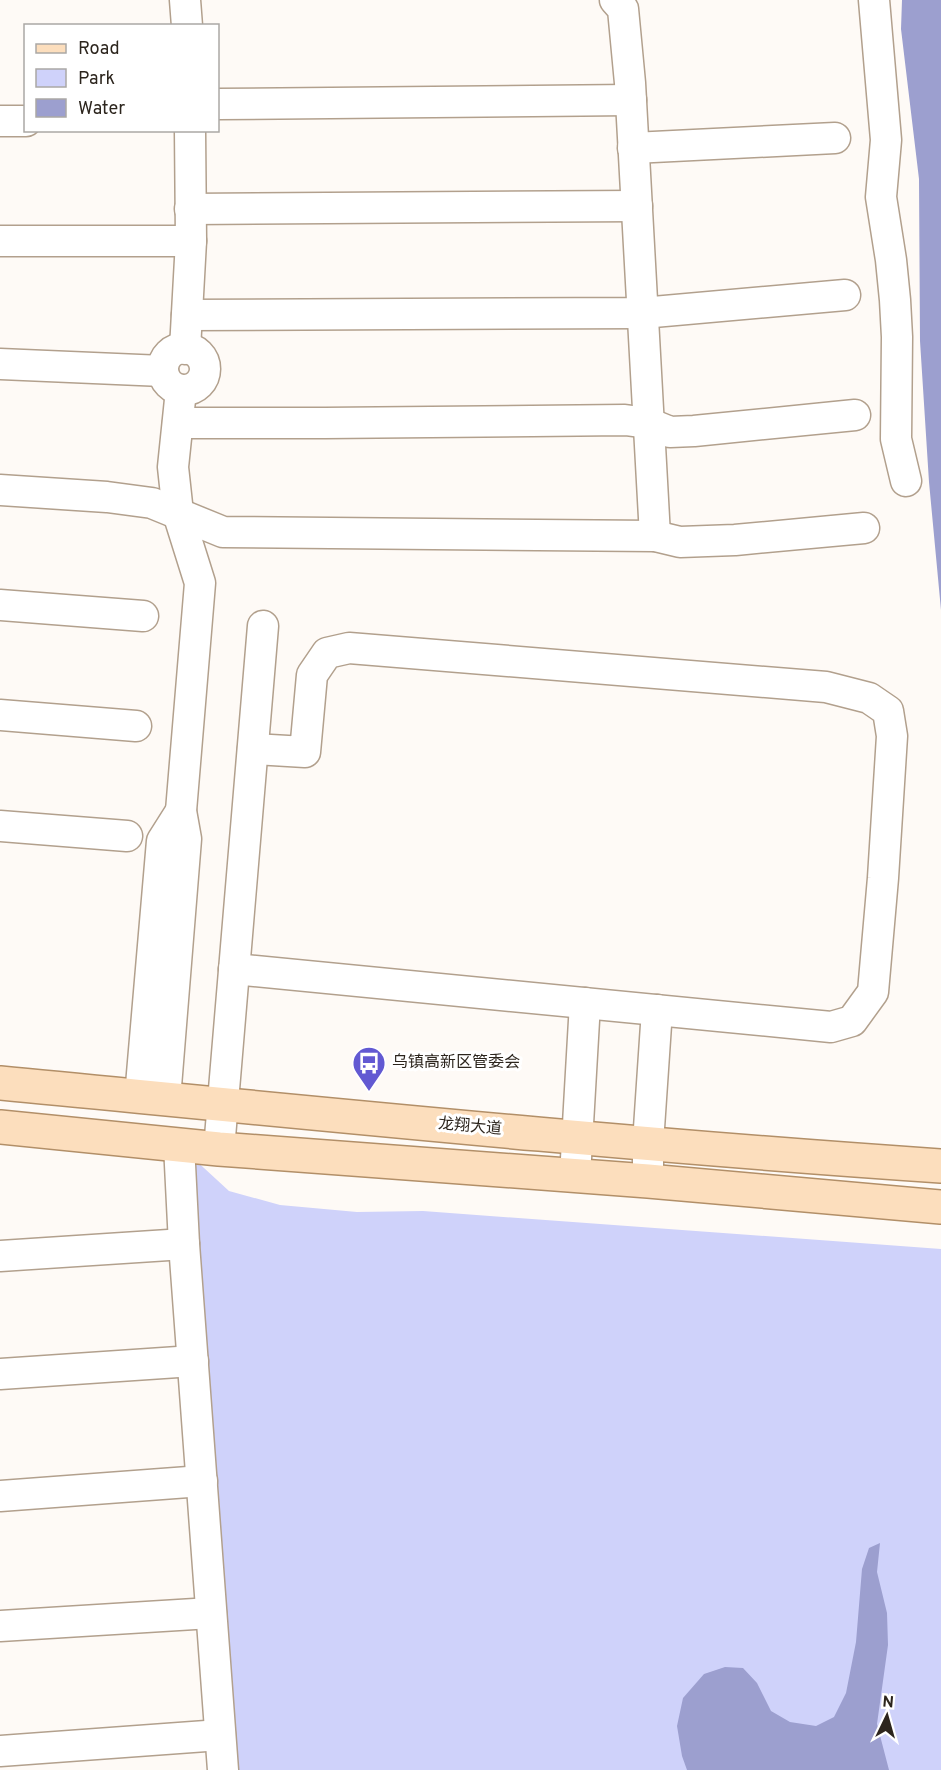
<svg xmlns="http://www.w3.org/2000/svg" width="941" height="1770" viewBox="0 0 941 1770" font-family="Overpass,'Noto Sans SC',sans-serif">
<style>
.green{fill:#cfd2fa}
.water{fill:#9c9fcf}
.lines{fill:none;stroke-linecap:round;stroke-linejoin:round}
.minor-casing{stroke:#b2a08d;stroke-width:33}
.major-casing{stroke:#b28f68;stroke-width:36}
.minor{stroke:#fff;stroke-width:30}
.major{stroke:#fcdebd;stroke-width:33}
.labels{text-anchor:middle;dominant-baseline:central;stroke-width:6;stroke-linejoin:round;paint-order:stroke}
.poi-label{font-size:16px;fill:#2c251d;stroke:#fff;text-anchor:start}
.street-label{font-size:16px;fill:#2c251d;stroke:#fff}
</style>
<rect width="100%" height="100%" fill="#fefaf6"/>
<path class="green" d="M179,1145l50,46 51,14 77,7 66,-1 518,38v521h-718z"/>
<g class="water">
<path d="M902,0h39v610l-12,-128 -9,-141 -1,-162 -18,-150z"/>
<path d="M880,1543l-3,29 10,41 1,32 -11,79 12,46h-202l-5,-14 -5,-30 6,-28 21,-24 21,-7 18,1 14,15 14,28 19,11 26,4 18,-9 12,-24 10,-51 6,-73 7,-21z"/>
</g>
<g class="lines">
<defs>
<g id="minor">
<path d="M185,0l2,26"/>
<path d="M615,0l8,9 7,74 25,453"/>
<path d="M874,0l12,140 -5,57 10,63 4,40 2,37 -1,102 10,42"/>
<path d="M218,104l413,-4"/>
<path d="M0,121h26"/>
<path d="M633,148l202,-10"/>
<path d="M190,209l447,-3"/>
<path d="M0,241h191"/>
<path d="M187,315l455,-2 203,-18"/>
<circle cx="184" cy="369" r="21"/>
<path d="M185,349l6,-108 -1,-111"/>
<path d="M0,364l163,7"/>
<path d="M178,423h147l300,-3 23,3 22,9 24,-1 161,-16"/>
<path d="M0,490l107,7 45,6 71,29 432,4 25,6 55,-2 129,-12"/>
<path d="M0,605l143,11"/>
<path d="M0,715l136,11"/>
<path d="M0,826l127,10"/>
<path d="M234,969l597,58 21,-6 21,-29 10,-114 9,-142 -4,-25 -19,-13 -43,-11 -477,-39 -22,5 -15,22 -7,77 -52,-3"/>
<path d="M140,1097l22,-256 19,-30"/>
<path d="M165,1099l21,-260 -5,-28 19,-228 -22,-70 -5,-46 8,-77"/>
<path d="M179,1145l5,99 39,526"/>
<path d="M219,1149l44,-523"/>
<path d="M575,1176l10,-173"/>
<path d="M648,1181v-38l9,-133"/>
<path d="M0,1256l184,-12"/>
<path d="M0,1374l193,-13"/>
<path d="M0,1496l202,-15"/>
<path d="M0,1626l211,-13"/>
<path d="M0,1751l220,-16"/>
</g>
<g id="major">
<path d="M0,1083c313,30 627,62 941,83"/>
<path d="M0,1127l219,22 429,32 293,26"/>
</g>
</defs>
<use href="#minor" class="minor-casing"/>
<use href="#major" class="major-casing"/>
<use href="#minor" class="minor"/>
<use href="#major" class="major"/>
</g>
<defs>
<symbol id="bus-pin" viewBox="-11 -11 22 30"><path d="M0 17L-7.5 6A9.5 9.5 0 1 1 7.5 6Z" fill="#6259d2" stroke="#fff"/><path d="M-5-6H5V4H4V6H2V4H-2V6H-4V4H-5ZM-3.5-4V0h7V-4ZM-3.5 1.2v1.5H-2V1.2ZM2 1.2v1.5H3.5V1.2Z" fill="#fff"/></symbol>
</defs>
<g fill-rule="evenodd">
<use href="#bus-pin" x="350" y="1044" width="38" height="52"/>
</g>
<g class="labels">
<g class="poi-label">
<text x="392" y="1063">乌镇高新区管委会</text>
</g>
<g class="street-label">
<text transform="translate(470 1127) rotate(5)">龙翔大道</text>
</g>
</g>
<rect x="24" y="24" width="195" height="108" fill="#ffffff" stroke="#aba8a5" stroke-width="1.5"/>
<rect x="36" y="44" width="30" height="9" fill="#fcdebd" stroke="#aba8a5" stroke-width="1.5"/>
<text x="78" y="54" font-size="18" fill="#2c251d">Road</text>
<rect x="36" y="69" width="30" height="18" fill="#cfd2fa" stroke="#aba8a5" stroke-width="1.5"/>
<text x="78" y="84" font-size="18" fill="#2c251d">Park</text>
<rect x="36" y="99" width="30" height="18" fill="#9c9fcf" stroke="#aba8a5" stroke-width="1.5"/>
<text x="78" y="114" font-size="18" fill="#2c251d">Water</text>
<g transform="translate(887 1716) rotate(5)" stroke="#ffffff" stroke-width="4.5" paint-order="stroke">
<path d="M0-4.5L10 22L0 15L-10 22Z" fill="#2c251d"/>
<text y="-9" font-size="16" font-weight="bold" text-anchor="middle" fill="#2c251d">N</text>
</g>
</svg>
